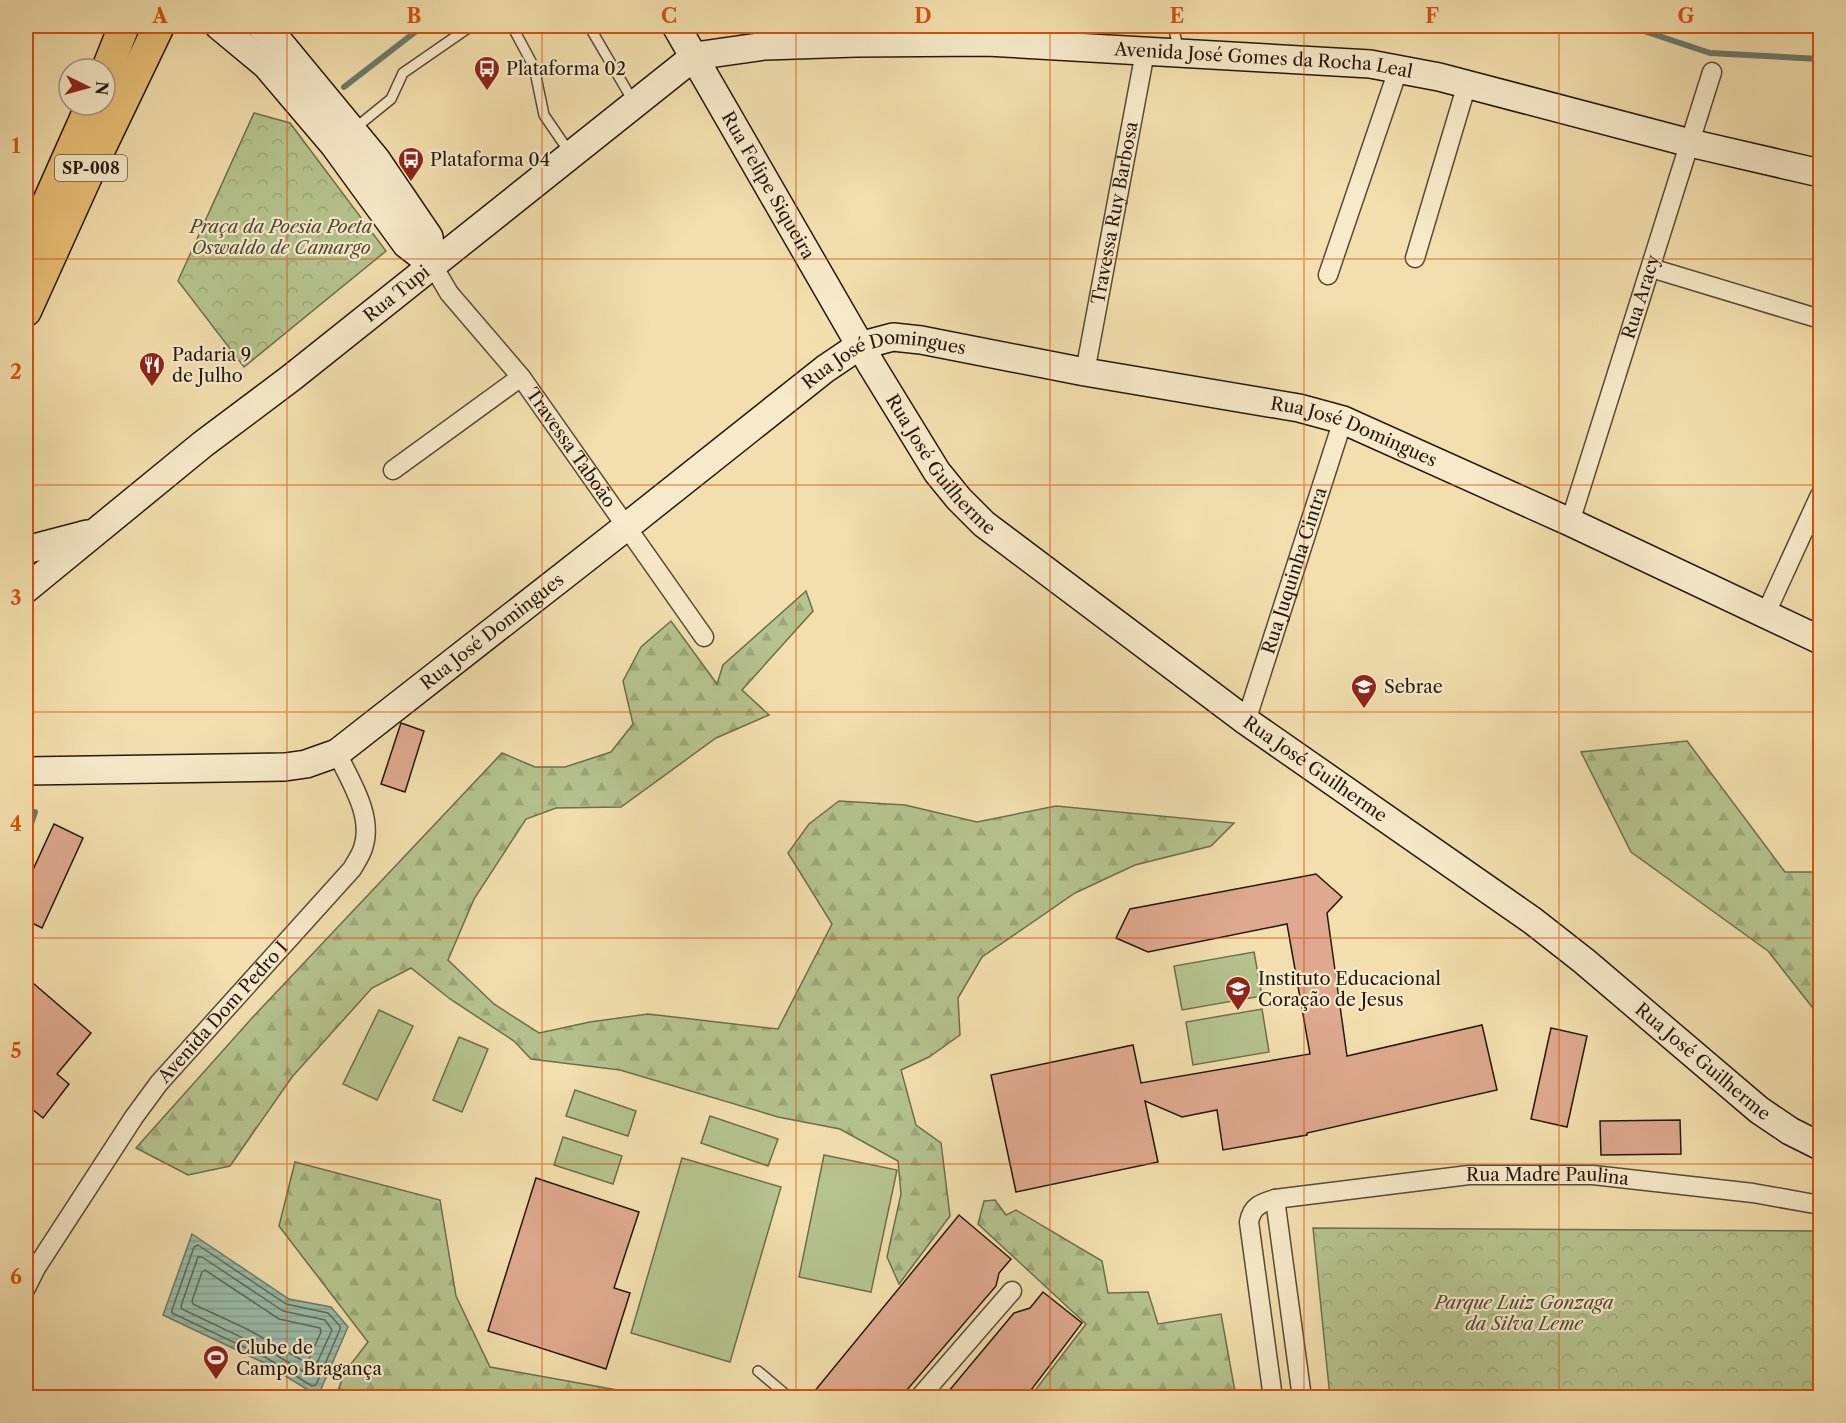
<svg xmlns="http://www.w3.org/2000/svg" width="1846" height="1423" viewBox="0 0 1846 1423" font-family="'Libre Caslon Text',serif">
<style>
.grass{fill:#b5c38e;stroke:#6d6e4e;stroke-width:1.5}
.forest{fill:url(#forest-firs);stroke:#6d6e4e;stroke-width:1.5}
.park{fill:url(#park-crowns);stroke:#6d6e4e;stroke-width:1.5}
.water{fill:url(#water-rules);stroke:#6c7b6d;stroke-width:1.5}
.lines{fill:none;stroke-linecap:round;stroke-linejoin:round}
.shore{stroke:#606a5d;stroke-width:1.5}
.stream{stroke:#6c7b6d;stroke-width:6}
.building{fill:#dea98e;stroke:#25180f;stroke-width:1.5}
.lane-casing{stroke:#584a36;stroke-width:12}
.street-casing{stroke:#584a36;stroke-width:21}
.secondary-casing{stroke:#25180f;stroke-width:30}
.primary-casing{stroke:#25180f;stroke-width:33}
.lane{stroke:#f7eaca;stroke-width:9}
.street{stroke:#f7eaca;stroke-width:18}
.secondary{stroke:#f7eaca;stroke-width:27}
.primary{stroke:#e9c076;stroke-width:30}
.grid{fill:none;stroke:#d4520c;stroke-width:1.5;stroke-opacity:0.55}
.labels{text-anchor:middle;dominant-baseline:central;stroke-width:4.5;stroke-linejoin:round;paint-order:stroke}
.shield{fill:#f7eaca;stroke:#645747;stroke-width:1.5}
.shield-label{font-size:16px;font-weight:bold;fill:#25180f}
.street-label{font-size:18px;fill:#25180f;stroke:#f7eaca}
.poi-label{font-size:18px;fill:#25180f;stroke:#f7eaca;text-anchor:start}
.park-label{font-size:18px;font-style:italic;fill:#504b35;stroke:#f7eaca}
.neatline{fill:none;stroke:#d4520c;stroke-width:2}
.grid-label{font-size:20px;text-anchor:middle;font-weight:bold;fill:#d4520c}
</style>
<defs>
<pattern id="forest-firs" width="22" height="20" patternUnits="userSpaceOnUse" patternTransform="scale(1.5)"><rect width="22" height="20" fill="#b5c38e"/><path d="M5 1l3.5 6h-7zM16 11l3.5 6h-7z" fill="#9ca779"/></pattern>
<pattern id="park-crowns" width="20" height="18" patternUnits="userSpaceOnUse" patternTransform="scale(1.5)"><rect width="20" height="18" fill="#b5c38e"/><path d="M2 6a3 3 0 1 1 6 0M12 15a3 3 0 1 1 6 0" fill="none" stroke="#9ca779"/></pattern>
<pattern id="water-rules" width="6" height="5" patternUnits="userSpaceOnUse" patternTransform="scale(1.5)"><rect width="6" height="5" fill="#9bbdab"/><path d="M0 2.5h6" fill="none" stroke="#85a292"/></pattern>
</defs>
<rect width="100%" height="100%" fill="#f2dfad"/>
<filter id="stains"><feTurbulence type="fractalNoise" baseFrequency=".00333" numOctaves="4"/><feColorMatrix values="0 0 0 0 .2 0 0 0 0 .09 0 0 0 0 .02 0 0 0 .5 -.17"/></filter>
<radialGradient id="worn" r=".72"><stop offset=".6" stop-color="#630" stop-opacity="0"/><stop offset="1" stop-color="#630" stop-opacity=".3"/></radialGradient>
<g class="grass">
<path d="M1254,952l8,44 -80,14 -8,-44z"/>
<path d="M1262,1009l7,43 -76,13 -7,-43z"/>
<path d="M379,1010l34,16 -36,74 -34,-16z"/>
<path d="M459,1037l29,12 -26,63 -29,-12z"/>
<path d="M575,1090l61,21 -8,25 -62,-20z"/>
<path d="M710,1116l68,23 -10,27 -67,-23z"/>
<path d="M563,1137l59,19 -9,28 -59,-19z"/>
<path d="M824,1155l73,15 -26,122 -72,-15z"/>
<path d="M682,1158l99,29 -51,175 -99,-29z"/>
</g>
<g class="forest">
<path d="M806,591l7,20 -71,79 27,25 -53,23 -95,69 -65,1 -30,11 -52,80 -26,61 46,44 45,29 51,-11 58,-8 130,15 54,-105 -44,-71 21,-29 30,-23 66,4 72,17 79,-16 178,17 -23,23 -76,19 -60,28 -93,64 -24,41 2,37 -31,22 -28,13 15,55 25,18 9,73 -51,68 -12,-27 14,-63 -3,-33 -58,-32 -62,-12 -158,-47 -89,-11 -17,-18 -64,-42 -39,-31 -39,20 -80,89 -62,89 -42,9 -52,-27 116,-130 250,-265 33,14h30l46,-15 22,-28 -10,-43 18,-34 30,-26 46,63 6,-19z"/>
<path d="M1687,741l98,131h35v145l-52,-66 -137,-99 -50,-100z"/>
<path d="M295,1162l145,38 16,96 34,71 166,30h-320l8,-24 24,-31 -89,-116z"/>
<path d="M995,1200l11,15 10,-5 86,51 6,32 40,-1 10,32 63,-10 15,83h-206l56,-73 -108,-100 6,-23z"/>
</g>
<g class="park">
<path d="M254,113l36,10 96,128 -142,116 -66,-86z"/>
<path d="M1313,1228l507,3v166h-490z"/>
</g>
<path class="water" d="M192,1234l97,65 42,8 17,20 -30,69 -56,-34 -99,-47z"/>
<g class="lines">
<g class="shore">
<path d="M198,1245l88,59 42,9 12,13v3l-24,56 -4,1 -47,-29 -93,-44v-3l22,-63z"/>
<path d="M198,1257h4l81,54 42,9 7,10 -20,44 -3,1 -41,-25 -86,-41 -1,-3z"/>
<path d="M205,1270l74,49 41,9 1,4 -13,29 -3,1 -58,-33 -54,-25 -1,-3 10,-29z"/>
</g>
<g class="stream">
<path d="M1629,26l81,27 110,6"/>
<path d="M344,87l79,-61"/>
<path d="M26,838l9,-26"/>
</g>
</g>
<g class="building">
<path d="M401,723l23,8 -19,61 -24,-8z"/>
<path d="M54,824l29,14 -41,90 -16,-8v-35z"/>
<path d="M1316,874l26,23 -15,16 20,143 135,-31 15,65 -190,43v2l-84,15 -6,-40 -35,7 -37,-16 13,61 -142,30 -25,-117 142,-30 8,38 169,-29 -23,-130 -139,28 -32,-14 14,-29z"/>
<path d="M26,977l65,56 -34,41 12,10 -26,34 -17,-14z"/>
<path d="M1551,1028l36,8 -20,91 -36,-8z"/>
<path d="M1680,1120l1,34 -80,1 -1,-34z"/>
<path d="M536,1178l103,34 -25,76 16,5 -24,76 -118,-38z"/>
<path d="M959,1215l52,44 -12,14 -3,13 -96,112h-91z"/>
<path d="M1043,1292l39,31 -57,75h-82l71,-85 16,-5z"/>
</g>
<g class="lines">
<defs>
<g id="lane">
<path d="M512,26l22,41 10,48 26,38"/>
<path d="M589,26l44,75"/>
<path d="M1173,26l6,25"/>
<path d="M354,129l37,-30 12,-26 68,-47"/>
<path d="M758,1371l32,27"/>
</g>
<g id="street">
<path d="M1415,258l52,-174"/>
<path id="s1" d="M432,264l17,29 72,84 183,260"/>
<path d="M1651,268l169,51"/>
<path d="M1328,275l70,-205"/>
<path id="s2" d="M1085,372l60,-320"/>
<path d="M393,470l128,-93"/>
<path id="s3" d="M1570,522l142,-450"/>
<path d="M1766,613l54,-118"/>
<path id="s4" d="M1246,721l97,-301"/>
<path d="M1275,1199l27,199"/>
<path id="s5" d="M26,1288l10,-20 98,-151 25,-34 193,-214c4,-7 9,-14 11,-21 11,-32 -13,-67 -26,-95"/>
<path d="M919,1398l93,-107"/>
<path id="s6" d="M1273,1398l-24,-176c3,-16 12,-19 26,-23l194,-24h124l160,18 67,12"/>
</g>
<g id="secondary">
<path d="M219,26l47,39 68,80 72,99 26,20"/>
<path d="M261,26l20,18 95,115 53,78 3,27"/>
<path id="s7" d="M676,26l196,340 65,106 22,27 25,25 262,197 287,200 51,40 175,149 31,21 30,15"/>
<path id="s8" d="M695,56l70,-10 91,-3 131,-1 383,22 69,13 251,66 130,30"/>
<path d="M26,550l61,-16"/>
<path id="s9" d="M26,589l177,-145 88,-66 404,-322"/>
<path id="s10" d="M26,771l259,-4 21,-3 31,-11 289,-226 199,-158 34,-23 34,-9 28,3 164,32 214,36 44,12 227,102 250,118"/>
</g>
<g id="primary">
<path d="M105,74l19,-48"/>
<path d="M26,251l65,-146"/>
<path d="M26,311l61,-135 72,-150"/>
</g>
</defs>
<use href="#lane" class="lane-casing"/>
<use href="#street" class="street-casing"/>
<use href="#secondary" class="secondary-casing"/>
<use href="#primary" class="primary-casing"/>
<use href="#lane" class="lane"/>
<use href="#street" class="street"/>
<use href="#secondary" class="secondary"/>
<use href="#primary" class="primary"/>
</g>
<path class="grid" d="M287,26v1372M542,26v1372M796,26v1372M1050,26v1372M1304,26v1372M1559,26v1372M26,259h1794M26,485h1794M26,712h1794M26,938h1794M26,1164h1794"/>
<defs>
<symbol id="bus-pin" viewBox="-11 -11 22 30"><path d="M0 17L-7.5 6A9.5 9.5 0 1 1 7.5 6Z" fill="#8f2418" stroke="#f7eaca"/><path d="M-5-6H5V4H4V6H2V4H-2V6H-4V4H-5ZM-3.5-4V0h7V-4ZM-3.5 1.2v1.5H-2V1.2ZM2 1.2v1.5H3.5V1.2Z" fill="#fff"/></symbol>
<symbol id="restaurant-pin" viewBox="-11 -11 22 30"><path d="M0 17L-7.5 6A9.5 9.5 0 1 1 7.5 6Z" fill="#8f2418" stroke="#f7eaca"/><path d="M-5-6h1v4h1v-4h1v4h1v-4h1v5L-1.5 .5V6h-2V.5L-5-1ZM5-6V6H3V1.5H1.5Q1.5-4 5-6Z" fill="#fff"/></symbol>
<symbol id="university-pin" viewBox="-11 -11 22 30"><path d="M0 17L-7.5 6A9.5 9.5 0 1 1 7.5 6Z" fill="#8f2418" stroke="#f7eaca"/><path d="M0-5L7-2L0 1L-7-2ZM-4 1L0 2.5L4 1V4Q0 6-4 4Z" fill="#fff"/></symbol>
<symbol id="school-pin" viewBox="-11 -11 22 30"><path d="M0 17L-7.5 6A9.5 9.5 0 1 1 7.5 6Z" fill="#8f2418" stroke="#f7eaca"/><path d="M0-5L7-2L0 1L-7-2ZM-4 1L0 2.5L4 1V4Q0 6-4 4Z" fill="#fff"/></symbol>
<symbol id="stadium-pin" viewBox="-11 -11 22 30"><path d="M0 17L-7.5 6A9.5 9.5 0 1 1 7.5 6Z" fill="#8f2418" stroke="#f7eaca"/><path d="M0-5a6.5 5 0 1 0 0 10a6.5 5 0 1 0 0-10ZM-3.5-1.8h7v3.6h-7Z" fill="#fff"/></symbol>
</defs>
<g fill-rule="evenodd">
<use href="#bus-pin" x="472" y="54" width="30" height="40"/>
<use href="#bus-pin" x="396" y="145" width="30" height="40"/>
<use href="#restaurant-pin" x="137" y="350" width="30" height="40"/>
<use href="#university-pin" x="1349" y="672" width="30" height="40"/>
<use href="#school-pin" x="1223" y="974" width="30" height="40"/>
<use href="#stadium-pin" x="201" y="1343" width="30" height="40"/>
</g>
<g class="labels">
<rect class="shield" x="55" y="155" width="72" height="26" rx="4.5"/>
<g class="shield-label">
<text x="91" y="168">SP-008</text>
</g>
<g class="street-label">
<text stroke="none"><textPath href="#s8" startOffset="570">Avenida José Gomes da Rocha Leal</textPath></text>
<text stroke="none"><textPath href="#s7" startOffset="184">Rua Felipe Siqueira</textPath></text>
<text stroke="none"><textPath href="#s2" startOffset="162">Travessa Ruy Barbosa</textPath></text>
<text stroke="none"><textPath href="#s9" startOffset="474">Rua Tupi</textPath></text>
<text stroke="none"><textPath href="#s3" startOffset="236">Rua Aracy</textPath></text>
<text stroke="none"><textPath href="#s10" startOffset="996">Rua José Domingues</textPath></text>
<text stroke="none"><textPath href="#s10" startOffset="1482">Rua José Domingues</textPath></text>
<text stroke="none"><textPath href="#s1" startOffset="231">Travessa Taboão</textPath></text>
<text stroke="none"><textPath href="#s7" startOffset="513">Rua José Guilherme</textPath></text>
<text stroke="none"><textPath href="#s4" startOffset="158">Rua Juquinha Cintra</textPath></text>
<text stroke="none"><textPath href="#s10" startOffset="510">Rua José Domingues</textPath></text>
<text stroke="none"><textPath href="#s7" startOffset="999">Rua José Guilherme</textPath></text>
<text stroke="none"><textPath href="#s5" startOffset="340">Avenida Dom Pedro I</textPath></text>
<text stroke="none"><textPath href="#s7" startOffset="1485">Rua José Guilherme</textPath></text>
<text stroke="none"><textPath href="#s6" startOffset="489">Rua Madre Paulina</textPath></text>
</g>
<g class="poi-label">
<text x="506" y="69">Plataforma 02</text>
<text x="430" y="160">Plataforma 04</text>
<text x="172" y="355">Padaria 9<tspan x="172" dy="21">de Julho</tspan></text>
<text x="1384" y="687">Sebrae</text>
<text x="1258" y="979">Instituto Educacional<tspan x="1258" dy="21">Coração de Jesus</tspan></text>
<text x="236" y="1348">Clube de<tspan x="236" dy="21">Campo Bragança</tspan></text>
</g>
<g class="park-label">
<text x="281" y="227">Praça da Poesia Poeta<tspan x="281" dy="21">Oswaldo de Camargo</tspan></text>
<text x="1524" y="1303">Parque Luiz Gonzaga<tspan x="1524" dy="21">da Silva Leme</tspan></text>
</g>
</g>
<rect width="1846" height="1423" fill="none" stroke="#f2dfad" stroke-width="66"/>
<g transform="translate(87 87) rotate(95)"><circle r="28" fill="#f7eaca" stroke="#a3967f" stroke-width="1.5"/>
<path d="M0-4.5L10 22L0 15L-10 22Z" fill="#8f2418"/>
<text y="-9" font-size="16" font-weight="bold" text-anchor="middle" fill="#25180f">N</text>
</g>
<rect x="33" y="33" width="1780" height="1357" class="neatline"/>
<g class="grid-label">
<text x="160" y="23">A</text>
<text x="414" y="23">B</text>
<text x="669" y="23">C</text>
<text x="923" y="23">D</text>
<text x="1177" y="23">E</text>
<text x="1432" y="23">F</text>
<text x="1686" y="23">G</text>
<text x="16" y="153">1</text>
<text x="16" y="379">2</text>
<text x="16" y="605">3</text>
<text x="16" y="831">4</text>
<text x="16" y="1058">5</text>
<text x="16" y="1284">6</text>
</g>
<rect width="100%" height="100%" filter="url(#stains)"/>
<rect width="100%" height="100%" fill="url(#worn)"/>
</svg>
